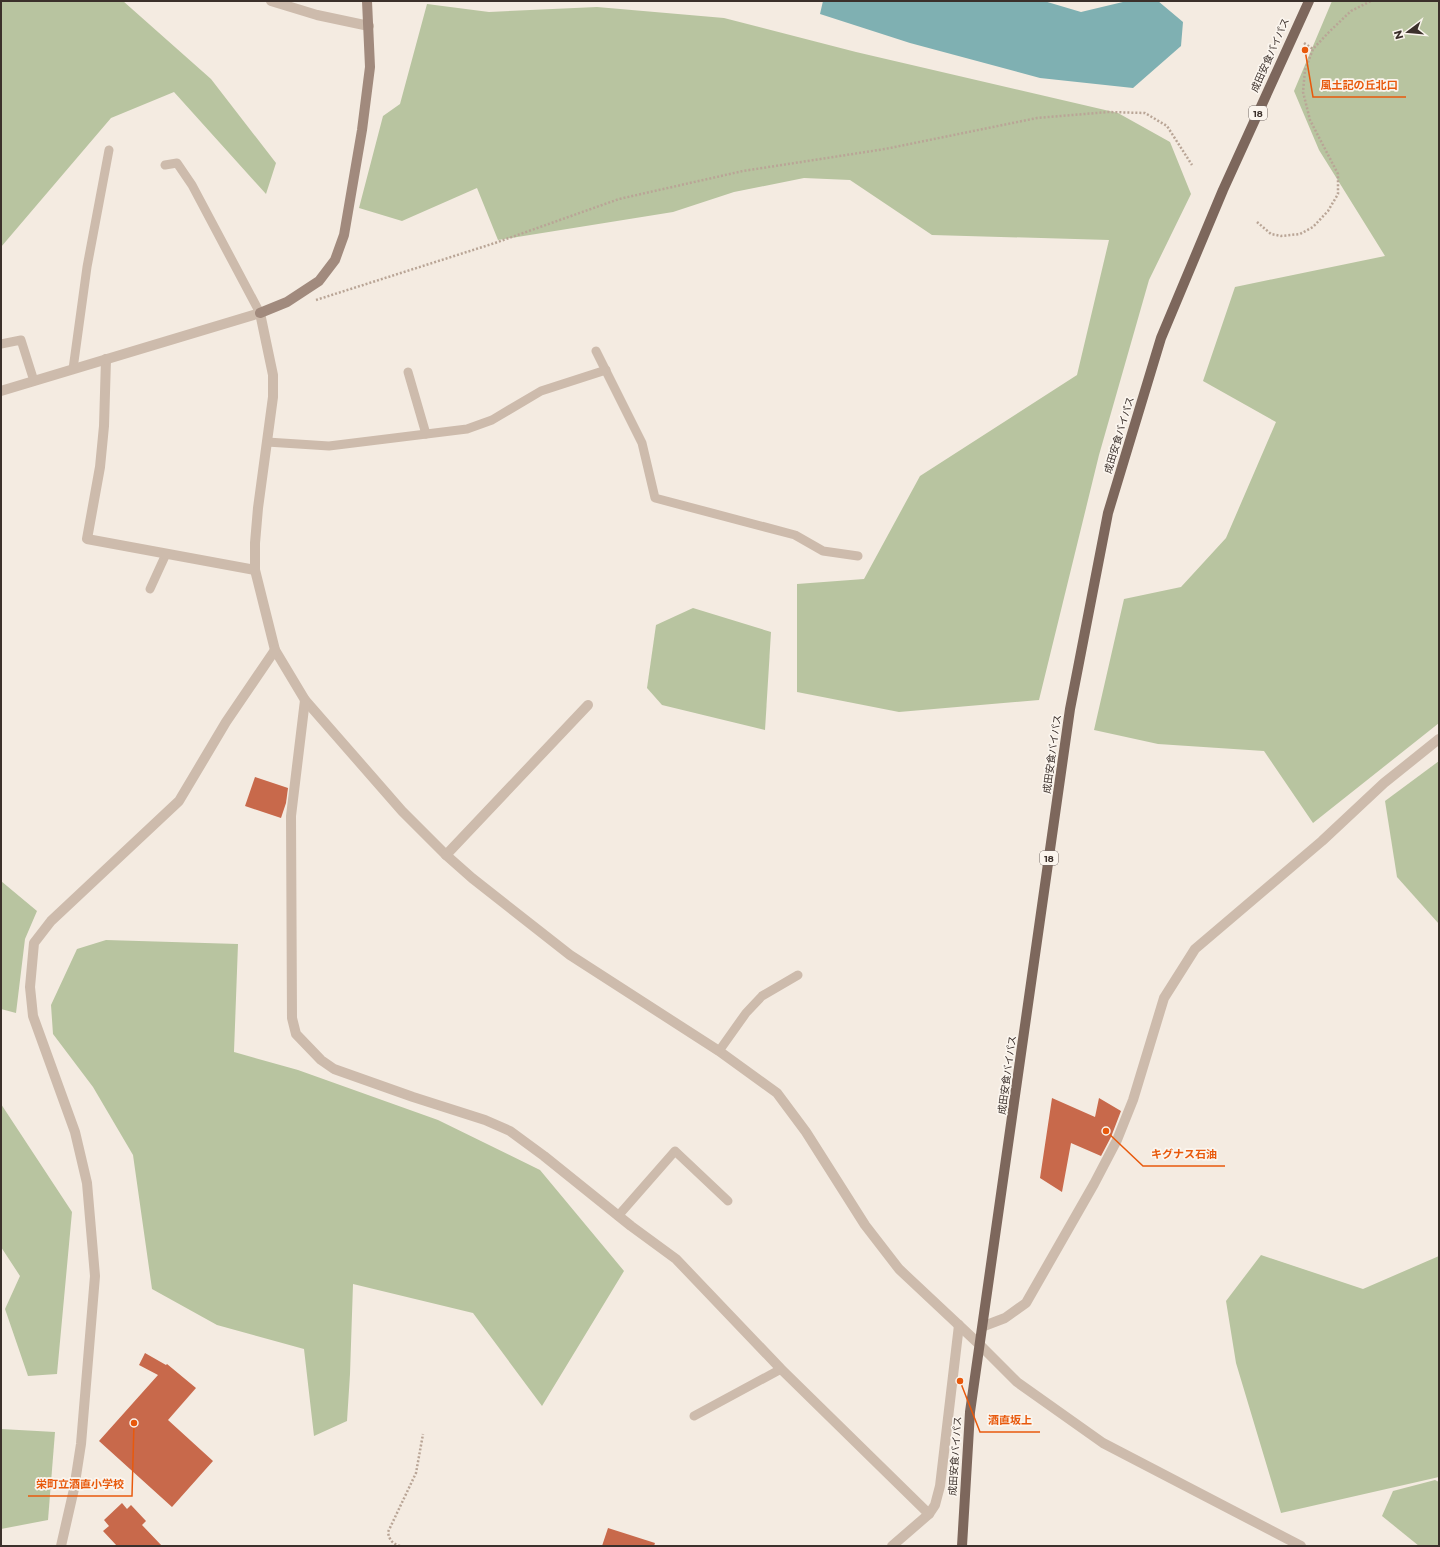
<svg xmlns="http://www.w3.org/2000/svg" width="1440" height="1547" viewBox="0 0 1440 1547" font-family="Montserrat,'Noto Sans JP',sans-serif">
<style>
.green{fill:#b8c4a0}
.water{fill:#7fb0b2}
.building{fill:#c8694b}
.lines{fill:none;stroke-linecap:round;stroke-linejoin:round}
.path{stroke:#b9a596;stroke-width:2.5;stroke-dasharray:2 2;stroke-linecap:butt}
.lane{stroke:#cdbbac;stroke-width:9}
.street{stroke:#cdbbac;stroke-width:10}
.secondary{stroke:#a18a7d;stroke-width:10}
.primary{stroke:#7d675c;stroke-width:10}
.labels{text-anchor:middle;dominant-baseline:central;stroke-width:3.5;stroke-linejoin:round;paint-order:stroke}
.shield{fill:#fbf5ee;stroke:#756b66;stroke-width:1}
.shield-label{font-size:9px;font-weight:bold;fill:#3b302b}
.street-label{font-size:10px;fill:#3b302b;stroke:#fbf5ee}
.leader{fill:none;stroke:#e8590c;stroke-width:1.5}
.callout-dot{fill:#e8590c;stroke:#fbf5ee;stroke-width:1.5}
.callout-label{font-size:11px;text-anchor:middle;font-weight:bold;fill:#e8590c;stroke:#fbf5ee;stroke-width:3.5;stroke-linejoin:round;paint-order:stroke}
</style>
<rect width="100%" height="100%" fill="#f4ebe1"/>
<g class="green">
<path d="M1,1h122l88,78 65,84 -10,31 -92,-102 -63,26 -110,129z"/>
<path d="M1332,1h107v722l-126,100 -49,-72 -106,-7 -64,-14 30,-131 57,-12 45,-49 50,-116 -73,-41 32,-94 150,-31 -66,-106 -25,-59z"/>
<path d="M427,4l62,8 108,-5 127,11 132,34 262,61 52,29 21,52 -42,86 -50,175 -60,245 -140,12 -102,-20v-108l67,-5 56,-103 157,-101 32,-135 -177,-5 -82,-55 -46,-2 -70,14 -61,20 -175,28 -21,-52 -75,33 -43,-13 24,-92 17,-12z"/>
<path d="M693,608l78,24 -6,98 -103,-25 -15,-17 9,-63z"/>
<path d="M1439,761v163l-42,-47 -12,-76z"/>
<path d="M1,881l36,30 -12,28 -9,74 -15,-4z"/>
<path d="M106,940l132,4 -4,108 64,18 140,50 102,50 84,101 -82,135 -69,-93 -120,-29 -3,90 -3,47 -33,15 -10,-87 -87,-24 -65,-36 -19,-134 -40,-68 -40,-53 -2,-29 26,-56z"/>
<path d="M1,1104l71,108 -15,162 -29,2 -23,-67 15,-33 -19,-29z"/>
<path d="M1261,1255l102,34 76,-33v221l-158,36 -45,-150 -10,-62z"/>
<path d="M1,1429l54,3 -7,88 -47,9z"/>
<path d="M1435,1480l4,2v64h-20l-37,-30 11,-25z"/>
</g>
<path class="water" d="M823,1h221l37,11 46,-11h31l25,21 -2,24 -48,42 -93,-10 -130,-35 -90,-29z"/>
<g class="building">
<path d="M255,777l33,11 -2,15 -5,15 -36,-12z"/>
<path d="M1052,1098l43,19 4,-19 22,13 -10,26 -10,19 -30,-13 -9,49 -22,-14z"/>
<path d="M145,1353l21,12 1,-1 29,24 -28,32 45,41 -41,46 -73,-66 59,-66 -19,-10z"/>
<path d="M122,1503l5,6 4,-4 15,16 -4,4 20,21h-45l-14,-15 6,-5 -5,-6z"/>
<path d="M608,1528l47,15 -1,3h-52z"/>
</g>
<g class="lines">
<g class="path">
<path d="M1304,43l9,6"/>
<path d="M1257,222l14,12 10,2 19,-2 13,-7 15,-16 10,-17v-20l-28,-54 -7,-28 2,-22 8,-21 16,-17 22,-21 20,-10"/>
<path d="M316,300l179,-57 124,-44 124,-28 142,-22 152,-31 71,-6 37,1 22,13 25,39"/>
<path d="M400,1546c-7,-2 -11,-6 -12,-14l28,-59 7,-39"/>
</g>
<g class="lane">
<path d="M165,165l12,-2 15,22 68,128"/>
<path d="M1,344l20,-4 13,41"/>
<path d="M596,351l46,92 13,55 140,37 28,16 35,5"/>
<path d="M73,369l14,-102 22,-117"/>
<path d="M408,372l18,62"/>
<path d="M267,442l62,4 138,-17 25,-9 49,-29 65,-21"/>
<path d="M150,589l16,-35"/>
<path d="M719,1051l27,-38 16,-17 36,-21"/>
<path d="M618,1216l57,-65 53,50"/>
<path d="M694,1416l87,-47"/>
</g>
<g class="street">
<path d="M271,1l46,14 52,11"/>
<path d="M106,359l-2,67 -4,41 -13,72 168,31"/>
<path d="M1,391l259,-78 13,62v22l-15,111 -3,35v27l20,80 30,50 97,111 44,44 26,23 98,77 149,96 58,42 29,39 59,93 34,44 81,76 37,37 86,61 198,103"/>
<path d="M305,700l-14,116 1,202 4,16 25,26 13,9 79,28 72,23 25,11 34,25 87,70 45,33 105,110 148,145"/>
<path d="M446,855l142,-150"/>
<path d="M984,1326l21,-8 21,-15 68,-119 23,-44 16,-40 31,-102 31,-49 127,-108 62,-58 55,-44"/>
<path d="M61,1546l13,-57 7,-45 14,-168 -8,-93 -12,-51 -42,-116 -3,-29 4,-44 17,-22 128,-120 47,-79 49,-72"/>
<path d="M892,1546l37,-32 6,-9 5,-19 19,-161"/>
</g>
<path class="secondary" d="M260,313l27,-11 32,-21 16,-21 9,-25 18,-105 8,-63 -3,-66"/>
<path class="primary" d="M962,1546l8,-134 100,-703 38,-196 53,-175 62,-148 86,-189"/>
</g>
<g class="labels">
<g class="shield">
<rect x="1249" y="106" width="18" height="14" rx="3"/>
<rect x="1040" y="851" width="18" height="14" rx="3"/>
</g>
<g class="shield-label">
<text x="1258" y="113">18</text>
<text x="1049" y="858">18</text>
</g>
<g class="street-label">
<text transform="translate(1270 55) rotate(-66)">成田安食バイパス</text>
<text transform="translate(1119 435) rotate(-73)">成田安食バイパス</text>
<text transform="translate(1052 754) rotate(-82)">成田安食バイパス</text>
<text transform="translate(1007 1075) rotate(-82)">成田安食バイパス</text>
<text transform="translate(955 1456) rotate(-86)">成田安食バイパス</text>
</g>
</g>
<path class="leader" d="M1305 50L1313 97H1406M1106 1131L1143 1166H1225M960 1381L980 1432H1040M134 1423L132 1496H28"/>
<g class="callout-dot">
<circle cx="1305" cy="50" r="4"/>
<circle cx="1106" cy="1131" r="4"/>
<circle cx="960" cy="1381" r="4"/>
<circle cx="134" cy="1423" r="4"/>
</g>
<g class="callout-label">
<text x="1359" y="89">風土記の丘北口</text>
<text x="1184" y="1158">キグナス石油</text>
<text x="1010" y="1424">酒直坂上</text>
<text x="80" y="1488">栄町立酒直小学校</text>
</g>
<rect width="1440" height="1547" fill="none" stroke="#3b302b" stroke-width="4"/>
<g transform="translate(1408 32) rotate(254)" stroke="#fbf5ee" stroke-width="3" paint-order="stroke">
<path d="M0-3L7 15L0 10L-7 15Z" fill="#3b302b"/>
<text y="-6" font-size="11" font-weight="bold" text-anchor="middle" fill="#3b302b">N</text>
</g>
</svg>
